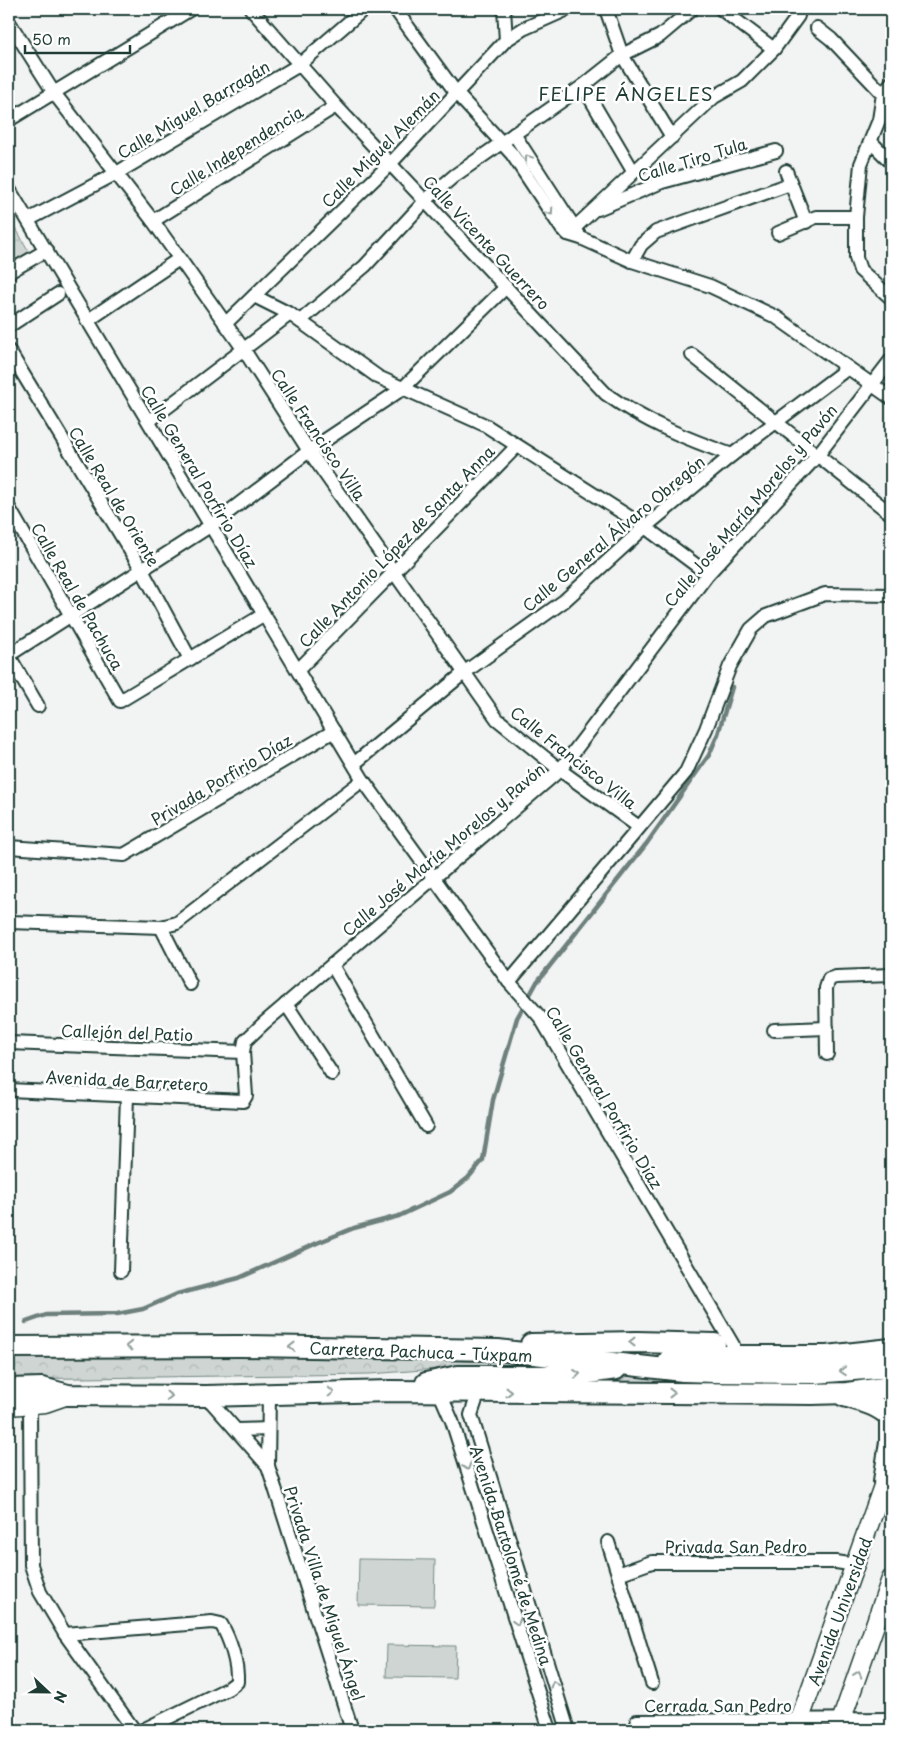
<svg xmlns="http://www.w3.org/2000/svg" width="900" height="1739" viewBox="0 0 900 1739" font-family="'Playpen Sans',sans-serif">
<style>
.forest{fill:url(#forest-crowns);stroke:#768984}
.garden{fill:#ced5d3;stroke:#768984}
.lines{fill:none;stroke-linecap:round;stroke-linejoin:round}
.stream{stroke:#6d807b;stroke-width:4.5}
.street-casing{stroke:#1f3d34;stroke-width:16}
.secondary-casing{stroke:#1f3d34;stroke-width:21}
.primary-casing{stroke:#1f3d34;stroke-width:24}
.street{stroke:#fff;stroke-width:12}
.secondary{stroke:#fff;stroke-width:18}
.primary{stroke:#fff;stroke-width:20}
.oneway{stroke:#8f9e9a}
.labels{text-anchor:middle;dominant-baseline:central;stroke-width:5;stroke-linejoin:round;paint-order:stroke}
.street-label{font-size:16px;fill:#1f3d34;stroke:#fff}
.quarter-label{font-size:19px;letter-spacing:1px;fill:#1f3d34;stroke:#fff}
</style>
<defs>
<pattern id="forest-crowns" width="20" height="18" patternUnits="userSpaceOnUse" patternTransform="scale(1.25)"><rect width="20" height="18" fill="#ced5d3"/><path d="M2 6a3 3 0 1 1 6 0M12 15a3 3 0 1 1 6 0" fill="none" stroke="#b0b8b6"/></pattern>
</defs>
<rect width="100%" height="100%" fill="#f2f3f3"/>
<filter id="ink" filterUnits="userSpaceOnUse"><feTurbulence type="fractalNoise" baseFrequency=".02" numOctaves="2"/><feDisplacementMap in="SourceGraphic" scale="10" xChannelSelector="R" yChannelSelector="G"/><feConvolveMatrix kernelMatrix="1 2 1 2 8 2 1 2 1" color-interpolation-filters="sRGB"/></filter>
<g filter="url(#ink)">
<g class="forest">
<path d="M9,216l20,36 -20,11z"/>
<path d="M64,1355l228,2 270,6v5h-113l-79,6 -361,5v-23z"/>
</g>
<g class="garden">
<path d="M640,1372l92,8v2l-149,1z"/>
<path d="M359,1559l76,1 -1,46 -76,-1z"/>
<path d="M387,1645l69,1 -1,32 -69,-1z"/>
</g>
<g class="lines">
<path class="stream" d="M26,1322l20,-7 71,-1 26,-5 34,-15 62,-16 78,-35 37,-15 45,-12 51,-24 18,-14 15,-18 10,-60 24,-82 20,-36 110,-139 62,-88 9,-21 14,-47"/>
<defs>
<g id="street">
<path d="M251,9l85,97 270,288c39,28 81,45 126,61"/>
<path d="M395,9l62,85 55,60 50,75 6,5 13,4 51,23 78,25 66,31 115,81"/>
<path d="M504,9l2,31"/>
<path d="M606,9l16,46 50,82"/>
<path d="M721,9l53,40"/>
<path d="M9,22l45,71 99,128 91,129 65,101 188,268 63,51 79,57"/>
<path d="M817,28l14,11 52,55"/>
<path d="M891,83l-8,11 -4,26 -18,44 -5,53v41l4,12 31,28"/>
<path d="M583,86l50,85"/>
<path d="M9,120l182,-111"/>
<path d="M514,134l64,99"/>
<path d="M871,142l20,20"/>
<path d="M786,171l20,51"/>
<path d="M9,189l354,591 146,202 31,35 193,328"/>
<path d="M598,209l64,-27 114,-31"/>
<path d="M28,220l87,-46 184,-109 65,-56"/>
<path d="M153,221l183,-115"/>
<path d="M778,233l38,-16h40"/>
<path d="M568,234l146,-137 28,-16 32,-32 24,-33"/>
<path d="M632,261l9,-16 15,-13 134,-48"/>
<path d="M9,272l38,-22"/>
<path d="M254,296l36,18 88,63 107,48 160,102 63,47"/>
<path d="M87,321l92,-62"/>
<path d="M300,321l65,-55 61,-66 28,-24 129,-90 39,-31 38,-19 32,-27"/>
<path d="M225,324l166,-161 115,-123 17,-11 45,-20"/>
<path d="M9,326l49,-32"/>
<path d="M9,351l133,219 48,89"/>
<path d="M692,355l199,159"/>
<path d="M149,421l141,-107"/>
<path d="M9,508l111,193 143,-86"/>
<path d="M9,655l201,-129 99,-75 93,-62 104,-102"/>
<path d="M9,656l29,50"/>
<path d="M299,669l218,-223"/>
<path d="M355,763l110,-91 99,-71 81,-74 87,-72 116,-87"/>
<path d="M9,847l115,8 210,-124"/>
<path d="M9,922l152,5 16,-4 186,-143"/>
<path d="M161,927l29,57"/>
<path d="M332,965l94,161"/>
<path d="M509,982l177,-210 20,-43 24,-63 21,-37 15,-13 59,-22 66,1"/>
<path d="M286,1004l46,70"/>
<path d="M774,1030l53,-2"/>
<path d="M9,1043l234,9"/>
<path d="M827,1054l-1,-66 3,-9 7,-2 55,-2"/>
<path d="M9,1090l234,11 3,-5 -3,-44 2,-11 19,-18 296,-253 148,-196 109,-118 74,-96"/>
<path d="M121,1271l6,-175"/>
<path d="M439,1391l13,30 98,309"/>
<path d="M479,1391l-8,24 97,315"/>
<path d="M269,1394l-1,72 84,264"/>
<path d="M206,1396l62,70"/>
<path d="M30,1406l1,159 9,27 25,42 69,96"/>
<path d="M237,1430l31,-1"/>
<path d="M608,1542l44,141"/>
<path d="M618,1574l34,-12h184l20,3"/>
<path d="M65,1634l147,-12 9,2c9,15 17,40 16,58l-8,6 -86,42"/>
<path d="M637,1721l254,-2"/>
</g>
<g id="secondary">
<path d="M9,1406l36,-3 23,-8"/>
<path d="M796,1730l93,-261"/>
<path d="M838,1730l53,-151"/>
</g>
<g id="primary">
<path d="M531,1344l106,-2 78,2"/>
<path d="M9,1347l231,-1 258,4 185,21 31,1 101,1 76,-6"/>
<path d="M669,1360l47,-4h111l64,-7"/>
<path d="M426,1383l32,-7h108l50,-7"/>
<path d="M9,1389l33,-1 26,7 138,1 184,-5 422,3 35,-1 44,-6"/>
<path d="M844,1396c16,5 33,8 46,21v25l-6,39"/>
</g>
</defs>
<use href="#street" class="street-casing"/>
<use href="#secondary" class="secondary-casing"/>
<use href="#primary" class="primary-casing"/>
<use href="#street" class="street"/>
<use href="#secondary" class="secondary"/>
<use href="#primary" class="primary"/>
</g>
<defs><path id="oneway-chevron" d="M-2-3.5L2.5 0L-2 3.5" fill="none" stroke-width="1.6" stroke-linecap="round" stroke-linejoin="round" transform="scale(1.25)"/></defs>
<g class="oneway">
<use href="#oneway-chevron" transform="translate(528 158) rotate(-124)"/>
<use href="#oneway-chevron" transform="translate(550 212) rotate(56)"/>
<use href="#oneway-chevron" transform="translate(632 1342) rotate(180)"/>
<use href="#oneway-chevron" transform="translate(129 1346) rotate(180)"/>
<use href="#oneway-chevron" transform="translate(292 1347) rotate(-179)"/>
<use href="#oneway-chevron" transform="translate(843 1371) rotate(176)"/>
<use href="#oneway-chevron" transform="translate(577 1374) rotate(-7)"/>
<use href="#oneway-chevron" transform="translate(331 1392) rotate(-1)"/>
<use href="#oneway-chevron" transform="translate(509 1392)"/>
<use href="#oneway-chevron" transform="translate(672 1393)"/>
<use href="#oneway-chevron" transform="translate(169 1396)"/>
<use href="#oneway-chevron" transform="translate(467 1467) rotate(72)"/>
<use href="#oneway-chevron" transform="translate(517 1622) rotate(73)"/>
<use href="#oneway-chevron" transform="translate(858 1674) rotate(-71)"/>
<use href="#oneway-chevron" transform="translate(554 1684) rotate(-107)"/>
</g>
</g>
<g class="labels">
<g class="street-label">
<text transform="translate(193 109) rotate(-31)">Calle Miguel Barragán</text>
<text transform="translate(380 148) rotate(-45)">Calle Miguel Alemán</text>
<text transform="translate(236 150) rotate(-32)">Calle Independencia</text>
<text transform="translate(692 159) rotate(-17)">Calle Tiro Tula</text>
<text transform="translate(487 242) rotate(47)">Calle Vicente Guerrero</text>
<text transform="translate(319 434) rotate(56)">Calle Francisco Villa</text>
<text transform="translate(200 476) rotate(59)">Calle General Porfirio Díaz</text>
<text transform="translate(115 496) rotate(59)">Calle Real de Oriente</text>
<text transform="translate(750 505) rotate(-50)">Calle José María Morelos y Pavón</text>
<text transform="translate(613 533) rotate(-40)">Calle General Álvaro Obregón</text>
<text transform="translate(396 546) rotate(-46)">Calle Antonio López de Santa Anna</text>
<text transform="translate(78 596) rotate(60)">Calle Real de Pachuca</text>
<text transform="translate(574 757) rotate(38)">Calle Francisco Villa</text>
<text transform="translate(221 779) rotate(-31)">Privada Porfirio Díaz</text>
<text transform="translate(443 849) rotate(-40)">Calle José María Morelos y Pavón</text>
<text transform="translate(127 1032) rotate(2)">Callejón del Patio</text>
<text transform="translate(127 1080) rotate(3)">Avenida de Barretero</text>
<text transform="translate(605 1097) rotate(59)">Calle General Porfirio Díaz</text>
<text transform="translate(421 1351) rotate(2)">Carretera Pachuca - Túxpam</text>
<text x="736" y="1546">Privada San Pedro</text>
<text transform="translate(512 1555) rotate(72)">Avenida Bartolomé de Medina</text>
<text transform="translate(325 1593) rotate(72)">Privada Villa de Miguel Ángel</text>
<text transform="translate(839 1611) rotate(-70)">Avenida Universidad</text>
<text x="718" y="1705">Cerrada San Pedro</text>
</g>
<g class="quarter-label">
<text x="626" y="93">FELIPE ÁNGELES</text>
</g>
</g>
<rect width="900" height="1739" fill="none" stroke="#fff" stroke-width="30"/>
<rect x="15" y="15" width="870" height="1709" fill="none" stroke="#1f3d34" stroke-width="2" filter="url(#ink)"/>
<g transform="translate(48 1692) rotate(112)" stroke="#ffffff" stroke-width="4" paint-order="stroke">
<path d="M0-4L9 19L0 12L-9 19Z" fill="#1f3d34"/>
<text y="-8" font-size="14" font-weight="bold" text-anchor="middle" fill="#1f3d34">N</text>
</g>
<path d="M25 45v8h105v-8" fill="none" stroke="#1f3d34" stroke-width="2.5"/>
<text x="32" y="45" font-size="15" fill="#1f3d34" stroke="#ffffff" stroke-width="4" paint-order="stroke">50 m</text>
</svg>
